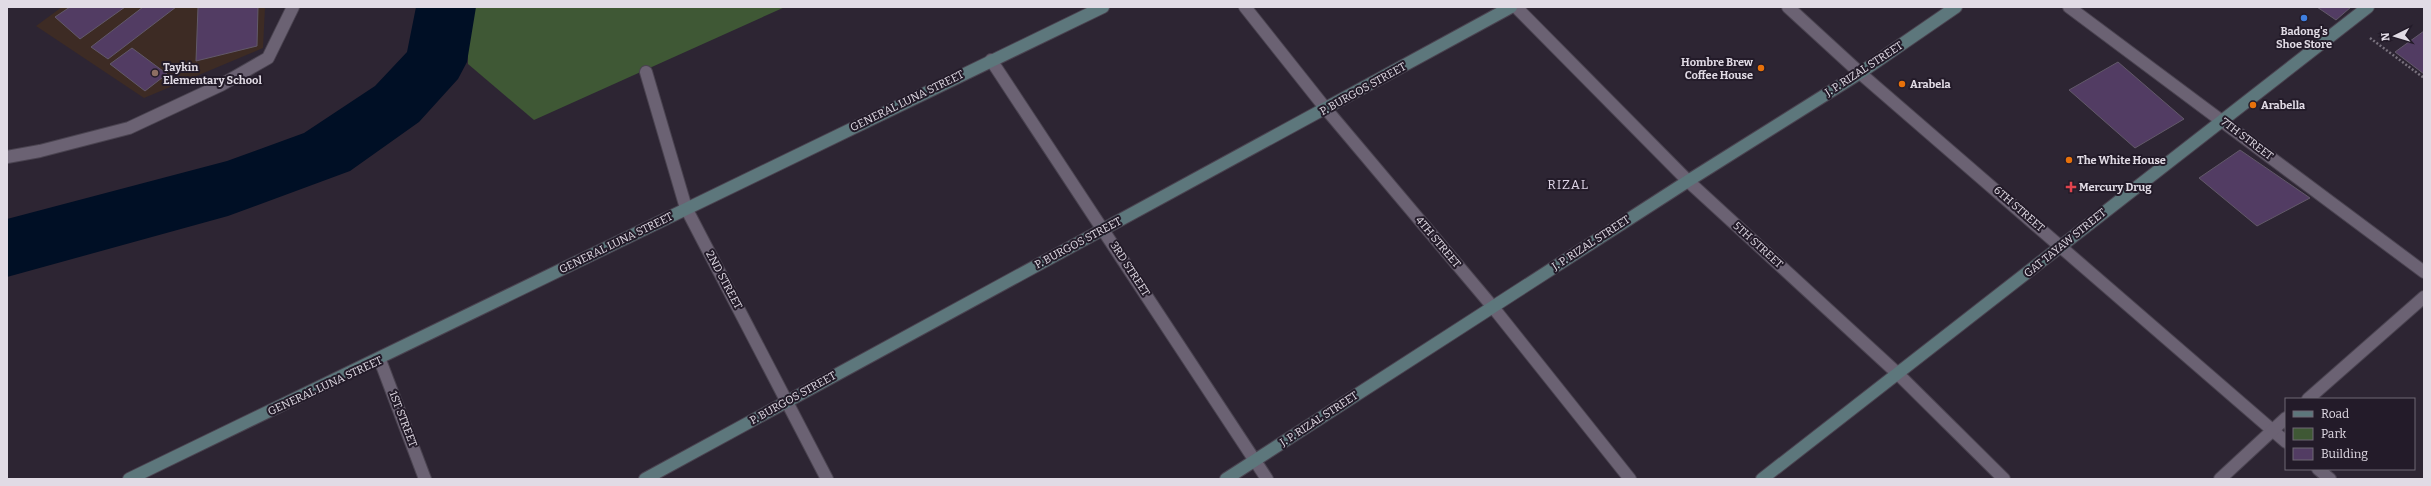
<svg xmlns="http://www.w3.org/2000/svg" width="2431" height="486" viewBox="0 0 2431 486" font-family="Bitter,serif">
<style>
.education{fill:#3d2b24}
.green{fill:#3f5835}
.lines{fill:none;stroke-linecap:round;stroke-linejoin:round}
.river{fill:#000f25;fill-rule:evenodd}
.building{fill:#523c63;stroke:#625969}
.street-casing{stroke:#4a4350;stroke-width:14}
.secondary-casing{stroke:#4a4350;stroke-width:14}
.path{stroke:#78717d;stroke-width:2.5;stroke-dasharray:2 2;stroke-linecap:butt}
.street{stroke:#6b6273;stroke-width:12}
.secondary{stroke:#5d777c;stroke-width:12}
.shop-dot{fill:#3f7fe0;stroke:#231b29;stroke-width:1.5}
.food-dot{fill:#e8710a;stroke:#231b29;stroke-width:1.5}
.education-dot{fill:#8d6e63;stroke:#231b29;stroke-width:1.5}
.health-dot{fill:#e0444e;stroke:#231b29;stroke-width:1.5}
.labels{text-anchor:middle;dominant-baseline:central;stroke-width:4;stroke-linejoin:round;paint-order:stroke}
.poi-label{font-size:11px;font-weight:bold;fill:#e1dbe5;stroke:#231b29;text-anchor:start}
.street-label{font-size:11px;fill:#e1dbe5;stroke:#231b29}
.quarter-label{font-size:13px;letter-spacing:1px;fill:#ded4e7;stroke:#231b29}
</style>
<rect width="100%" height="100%" fill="#2d2533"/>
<path class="education" d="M62,7h203l-2,41 -119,50 -108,-72z"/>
<path class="green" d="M468,7h317l-251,113 -66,-56z"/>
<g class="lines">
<path class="river" d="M416,7h60l-9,55 -9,17 -39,43 -69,49 -122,45 -221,61v-58l220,-58 77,-28 71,-47 32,-34z"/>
</g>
<g class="building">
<path d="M70,7h55l-45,32 -25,-22z"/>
<path d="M143,7h33l-68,52 -17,-12z"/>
<path d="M198,7h60l-1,39 -61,15z"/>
<path d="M2317,7h34l-15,13z"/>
<path d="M2424,31v43l-29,-22z"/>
<path d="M132,48l35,26 -22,17 -35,-27z"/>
<path d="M2118,62l66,57 -49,29 -66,-58z"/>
<path d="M2240,150l70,48 -53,28 -58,-48z"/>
</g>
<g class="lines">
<defs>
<g id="street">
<path d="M1245,7l81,102 166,197 138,173"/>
<path d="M1516,7l172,174 209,192 107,106"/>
<path d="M1788,7l72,66 426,369"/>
<path d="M2069,7l355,265"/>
<path d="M991,60l276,419"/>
<path d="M646,72l40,136 141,271"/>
<path d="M7,157l33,-6 89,-23 92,-43 47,-27 25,-51"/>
<path d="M380,360l45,119"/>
<path d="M2308,399l116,-102"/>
<path d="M2318,469l12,10"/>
<path d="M2220,479l66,-61"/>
</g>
<g id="secondary">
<path d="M129,479l974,-472"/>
<path d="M645,479l866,-472"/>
<path d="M1226,479l462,-298 172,-108 96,-66"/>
<path d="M1762,479l606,-472"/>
</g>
</defs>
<use href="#street" class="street-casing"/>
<use href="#secondary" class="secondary-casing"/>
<path class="path" d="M2370,38l54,40"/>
<use href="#street" class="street"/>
<use href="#secondary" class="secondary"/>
</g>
<circle class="shop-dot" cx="2304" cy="18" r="4"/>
<g class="food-dot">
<circle cx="1761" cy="68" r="4"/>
<circle cx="1902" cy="84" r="4"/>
<circle cx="2253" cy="105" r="4"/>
<circle cx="2069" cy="160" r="4"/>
</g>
<circle class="education-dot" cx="155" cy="73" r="4"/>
<path class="health-dot" d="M2069 181h4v4h4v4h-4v4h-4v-4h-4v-4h4z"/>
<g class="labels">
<g class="poi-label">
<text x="2304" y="31" text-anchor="middle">Badong's<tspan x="2304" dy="13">Shoe Store</tspan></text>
<text x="1753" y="62" text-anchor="end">Hombre Brew<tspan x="1753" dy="13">Coffee House</tspan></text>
<text x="163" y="67">Taykin<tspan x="163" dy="13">Elementary School</tspan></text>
<text x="1910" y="84">Arabela</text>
<text x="2261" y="105">Arabella</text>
<text x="2077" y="160">The White House</text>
<text x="2079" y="187">Mercury Drug</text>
</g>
<g class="street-label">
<text transform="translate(1864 69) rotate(-33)">J. P. RIZAL STREET</text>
<text transform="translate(1363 89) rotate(-29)">P. BURGOS STREET</text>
<text transform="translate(907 101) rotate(-26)">GENERAL LUNA STREET</text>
<text transform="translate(2247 139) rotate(37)">7TH STREET</text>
<text transform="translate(2019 209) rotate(41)">6TH STREET</text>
<text transform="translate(1438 242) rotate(50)">4TH STREET</text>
<text transform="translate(616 243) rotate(-26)">GENERAL LUNA STREET</text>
<text transform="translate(1078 243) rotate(-28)">P. BURGOS STREET</text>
<text transform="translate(1591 243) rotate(-33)">J. P. RIZAL STREET</text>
<text transform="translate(2065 243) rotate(-39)">GAT TAYAW STREET</text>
<text transform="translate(1758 245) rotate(42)">5TH STREET</text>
<text transform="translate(1130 269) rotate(57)">3RD STREET</text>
<text transform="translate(724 280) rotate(62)">2ND STREET</text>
<text transform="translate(325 386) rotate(-25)">GENERAL LUNA STREET</text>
<text transform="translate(793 398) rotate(-29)">P. BURGOS STREET</text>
<text transform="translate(403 419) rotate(69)">1ST STREET</text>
<text transform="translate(1319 419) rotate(-33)">J. P. RIZAL STREET</text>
</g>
<g class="quarter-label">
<text x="1568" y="184">RIZAL</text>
</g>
</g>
<rect width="2431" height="486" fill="none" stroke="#e1dbe5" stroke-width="16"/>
<rect x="2285" y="398" width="130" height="72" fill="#231b29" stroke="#6f6874"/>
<rect x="2293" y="411" width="20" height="6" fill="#5d777c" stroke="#6f6874"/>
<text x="2321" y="418" font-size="12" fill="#e1dbe5">Road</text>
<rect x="2293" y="428" width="20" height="12" fill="#3f5835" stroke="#6f6874"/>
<text x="2321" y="438" font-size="12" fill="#e1dbe5">Park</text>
<rect x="2293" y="448" width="20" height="12" fill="#523c63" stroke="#6f6874"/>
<text x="2321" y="458" font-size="12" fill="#e1dbe5">Building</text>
<g transform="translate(2395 36) rotate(265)" stroke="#231b29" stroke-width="3" paint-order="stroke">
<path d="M0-3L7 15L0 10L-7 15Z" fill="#e1dbe5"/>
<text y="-6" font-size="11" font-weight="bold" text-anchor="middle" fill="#e1dbe5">N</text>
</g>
</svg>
